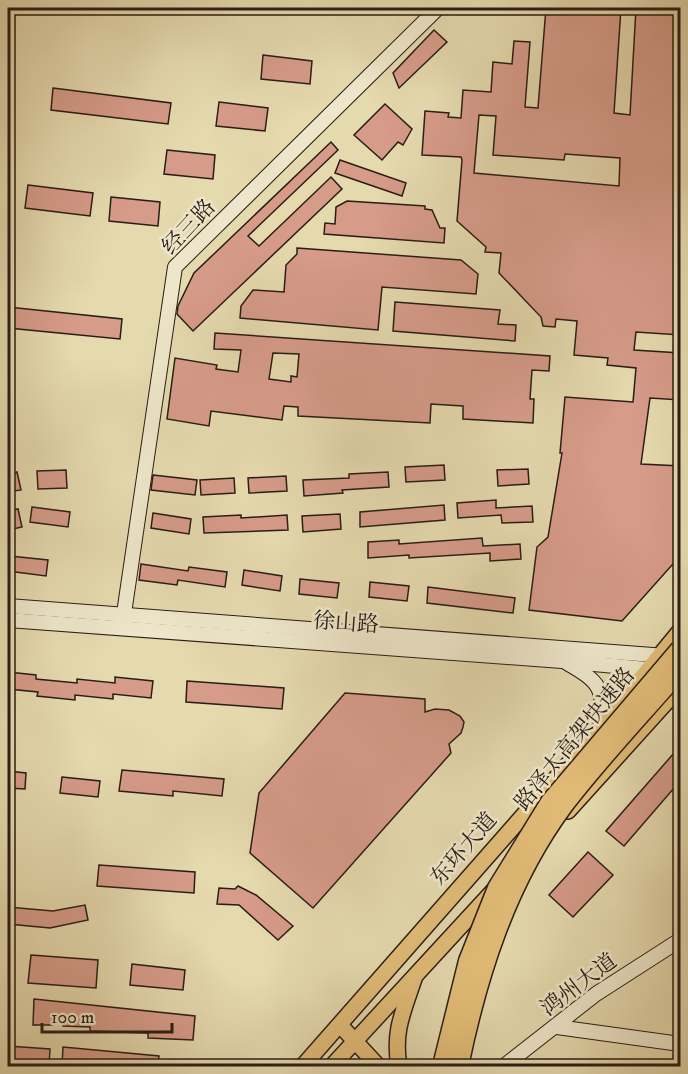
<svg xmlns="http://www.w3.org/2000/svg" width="688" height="1074" viewBox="0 0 688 1074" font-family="'IM FELL DW Pica','Noto Serif SC',serif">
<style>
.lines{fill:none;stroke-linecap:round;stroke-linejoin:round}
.canal{stroke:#96baa9;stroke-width:9}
.building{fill:#d69b89;stroke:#2a1d15;stroke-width:1.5;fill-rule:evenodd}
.secondary-casing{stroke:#2a1d15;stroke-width:16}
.primary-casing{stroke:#2a1d15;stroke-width:18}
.secondary{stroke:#eee6ca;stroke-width:14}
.primary{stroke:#e2bc77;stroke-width:15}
.highway-bridge-casing{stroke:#2a1d15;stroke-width:21;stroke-linecap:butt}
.highway-bridge{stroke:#e2bc77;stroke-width:18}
.labels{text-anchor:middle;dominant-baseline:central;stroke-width:5;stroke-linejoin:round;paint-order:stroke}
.street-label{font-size:22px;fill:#2a1d15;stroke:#eee6ca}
</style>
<rect width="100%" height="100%" fill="#e5d9ae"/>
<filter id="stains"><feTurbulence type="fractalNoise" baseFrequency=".00333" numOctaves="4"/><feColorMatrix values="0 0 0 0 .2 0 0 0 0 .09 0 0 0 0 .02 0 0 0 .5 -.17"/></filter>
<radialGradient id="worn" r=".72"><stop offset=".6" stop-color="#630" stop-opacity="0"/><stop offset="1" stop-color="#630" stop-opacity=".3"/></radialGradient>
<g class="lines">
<path class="canal" d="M8,22l4,-14"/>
</g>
<g class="building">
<path d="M546,8h75l-7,105 16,2 6,-107h37v1l8,1v325l-45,-3 -2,18 47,3v47l-31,-2 -9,66 40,2v89l-59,66 -93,-11 8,-63 11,-10 14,-84h-2l5,-56 68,5 3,-34 -29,-3 1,-7 -34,-3 3,-34 -21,-2 -1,8 -12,-1 -2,-9 -42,-44 2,-20 -16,-1 1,-5 -29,-26 5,-61 -1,-3 -39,-2 3,-44 24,2 -1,4 13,1 2,-28 28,2 2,-30 19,2 2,-23 16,1 -5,65 13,1zM479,115l17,1 -3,39 71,5 1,-6 55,4 -1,28 -145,-13z"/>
<path d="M434,30l13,12 -48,46 -6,-15z"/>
<path d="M263,55l49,6 -2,23 -49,-5z"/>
<path d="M53,88l118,15 -3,21 -117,-14z"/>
<path d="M219,102l49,6 -3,23 -49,-5z"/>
<path d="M385,104l27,25 -9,16 -5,-3 -16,18 -28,-25z"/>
<path d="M331,142l7,8 -90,86 11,10 72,-69 11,12 -149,142 -16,-17 1,-8 16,-33z"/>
<path d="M167,150l48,5 -2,24 -49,-5z"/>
<path d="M340,160l66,23 -4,13 -67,-23z"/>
<path d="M28,185l65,8 -3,23 -65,-8z"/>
<path d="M111,197l49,5 -2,24 -49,-5z"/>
<path d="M347,201l78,5v3l7,1 8,18h5l-1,15 -120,-9 1,-11 10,1 1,-17z"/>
<path d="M297,248l164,12 17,14 -2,20 -94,-7 -4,43 -138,-12 1,-12 12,-16 31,2 2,-27 11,-11z"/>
<path d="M395,302l105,8 -2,14 18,1 -1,16 -122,-10z"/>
<path d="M8,307l114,12 -2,20 -112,-11z"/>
<path d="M215,333l335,23 -1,15 -17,-1 -2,29h4l-1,24 -70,-4v-13l-32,-2 -1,19 -132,-7v-9l-14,-1 -2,14 -71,-9 -2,15 -42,-7 8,-61 42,7 -1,4 22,3 3,-22 -27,-1zM273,353l26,1 -2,23 -6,-1v6l-22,-3z"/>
<path d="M444,465l1,15 -39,2 -1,-15z"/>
<path d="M528,469l1,15 -31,2 -1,-16z"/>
<path d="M66,470l1,18 -29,1 -1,-18z"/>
<path d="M17,472l4,18 -13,2v-18z"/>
<path d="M388,472l1,15 -47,3 1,3 -39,3 -1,-16 46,-2v-4z"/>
<path d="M153,475l44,5 -2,15 -44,-5z"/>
<path d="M286,476l1,15 -38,2 -1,-15z"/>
<path d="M234,478l1,15 -34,2 -1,-15z"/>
<path d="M496,500v8l36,-2 1,16 -31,1 -1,-8 -43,3 -1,-15z"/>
<path d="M444,505l1,15 -85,7v-15z"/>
<path d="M32,507l38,5 -2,15 -38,-5z"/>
<path d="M18,509l4,18 -14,3v-19z"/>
<path d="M153,513l38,6 -2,15 -38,-6z"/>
<path d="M340,514l1,15 -38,3 -1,-16z"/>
<path d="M241,515v3l46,-3 1,15 -84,3 -1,-16z"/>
<path d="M482,538l1,8 37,-2 1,15 -31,2v-8l-81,5v-3l-41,3v-16l31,-2v4z"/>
<path d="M10,556l38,4 -2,16 -38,-5z"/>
<path d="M141,564l47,7 1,-4 38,5 -2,15 -47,-7 -1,5 -38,-5z"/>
<path d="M244,570l38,6 -2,15 -38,-6z"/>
<path d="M300,579l39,4 -2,15 -38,-4z"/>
<path d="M370,582l39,4 -2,15 -38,-4z"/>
<path d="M428,587l87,11 -2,15 -86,-10z"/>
<path d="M8,672l28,3v4l41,4v-4l38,4v-6l38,4 -2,17 -38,-4v5l-38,-4v5l-38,-4 1,-4 -30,-3z"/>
<path d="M187,681l97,7 -2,21 -96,-7z"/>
<path d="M345,693l80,6v13l10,-3 14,1 11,6 4,6 -1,5 -2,6 -12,11 2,9 -138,155 -63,-55 9,-60z"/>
<path d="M681,745v35l-57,66 -18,-15z"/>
<path d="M122,770l102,9 -2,17 -49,-5v5l-54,-5z"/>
<path d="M8,771l18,2 -1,16 -17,-1z"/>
<path d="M62,777l38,4 -2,16 -38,-4z"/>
<path d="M588,852l25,23 -40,42 -24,-22z"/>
<path d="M99,865l96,7 -1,21 -97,-7z"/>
<path d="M238,886l18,9 37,31 -15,14 -39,-35 -22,-1 2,-16 16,1z"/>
<path d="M85,905l3,15 -38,8 -42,-4v-17l45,4z"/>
<path d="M31,955l67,5 -2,28 -68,-5z"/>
<path d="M132,964l53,6 -2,20 -53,-5z"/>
<path d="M34,999l161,17 -2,24 -45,-2v-5l-58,-2v-4l-27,-1 1,-9h-12v8h-19z"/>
<path d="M8,1046l42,3 -1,17h-41z"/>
<path d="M63,1047l96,9 -1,10h-96z"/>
</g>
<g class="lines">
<defs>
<g id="secondary">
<path d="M8,606l658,50"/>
<path d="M8,620l554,41 95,9"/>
<path d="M122,627l53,-360 263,-259"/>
<path d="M567,663c33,19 38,25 34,64"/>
<path d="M557,1027l123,17"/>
<path d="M504,1066l92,-72 84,-54"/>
</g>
<g id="primary">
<path d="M568,811l112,-124"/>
<path d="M340,1025l38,41"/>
<path d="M303,1066l298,-339 79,-96"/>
<path d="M332,1066l162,-176"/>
<path d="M399,1066c-6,-34 4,-54 15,-87"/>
</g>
</defs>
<use href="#secondary" class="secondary-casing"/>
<use href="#primary" class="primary-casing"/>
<use href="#secondary" class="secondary"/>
<use href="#primary" class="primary"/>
<defs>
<g id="highway-bridge">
<path d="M442,1066l26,-105 29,-73 53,-86 130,-153"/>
<path d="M459,1066c19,-92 48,-184 105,-261 36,-47 78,-91 116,-135"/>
</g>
</defs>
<use href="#highway-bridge" class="highway-bridge-casing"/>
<use href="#highway-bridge" class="highway-bridge"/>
</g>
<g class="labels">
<g class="street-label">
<text transform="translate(189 227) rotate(-47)">经三路</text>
<text transform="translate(346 623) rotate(4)">徐山路</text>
<text transform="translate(575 739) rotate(-51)">路泽太高架快速路</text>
<text transform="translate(464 849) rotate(-49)">东环大道</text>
<text transform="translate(579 985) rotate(-37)">鸿州大道</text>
</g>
</g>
<rect width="688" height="1074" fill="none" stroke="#e5d9ae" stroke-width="30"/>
<rect x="9" y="9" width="670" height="1056" fill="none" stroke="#2a1d15" stroke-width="3"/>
<rect x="15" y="15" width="658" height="1044" fill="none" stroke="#2a1d15" stroke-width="1.5"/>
<path d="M42 1023v9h130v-9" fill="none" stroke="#2a1d15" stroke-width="3"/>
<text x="51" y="1023" font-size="18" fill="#2a1d15" stroke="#eee6ca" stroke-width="4.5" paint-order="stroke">100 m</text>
<rect width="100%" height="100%" filter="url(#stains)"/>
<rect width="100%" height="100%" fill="url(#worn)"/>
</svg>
